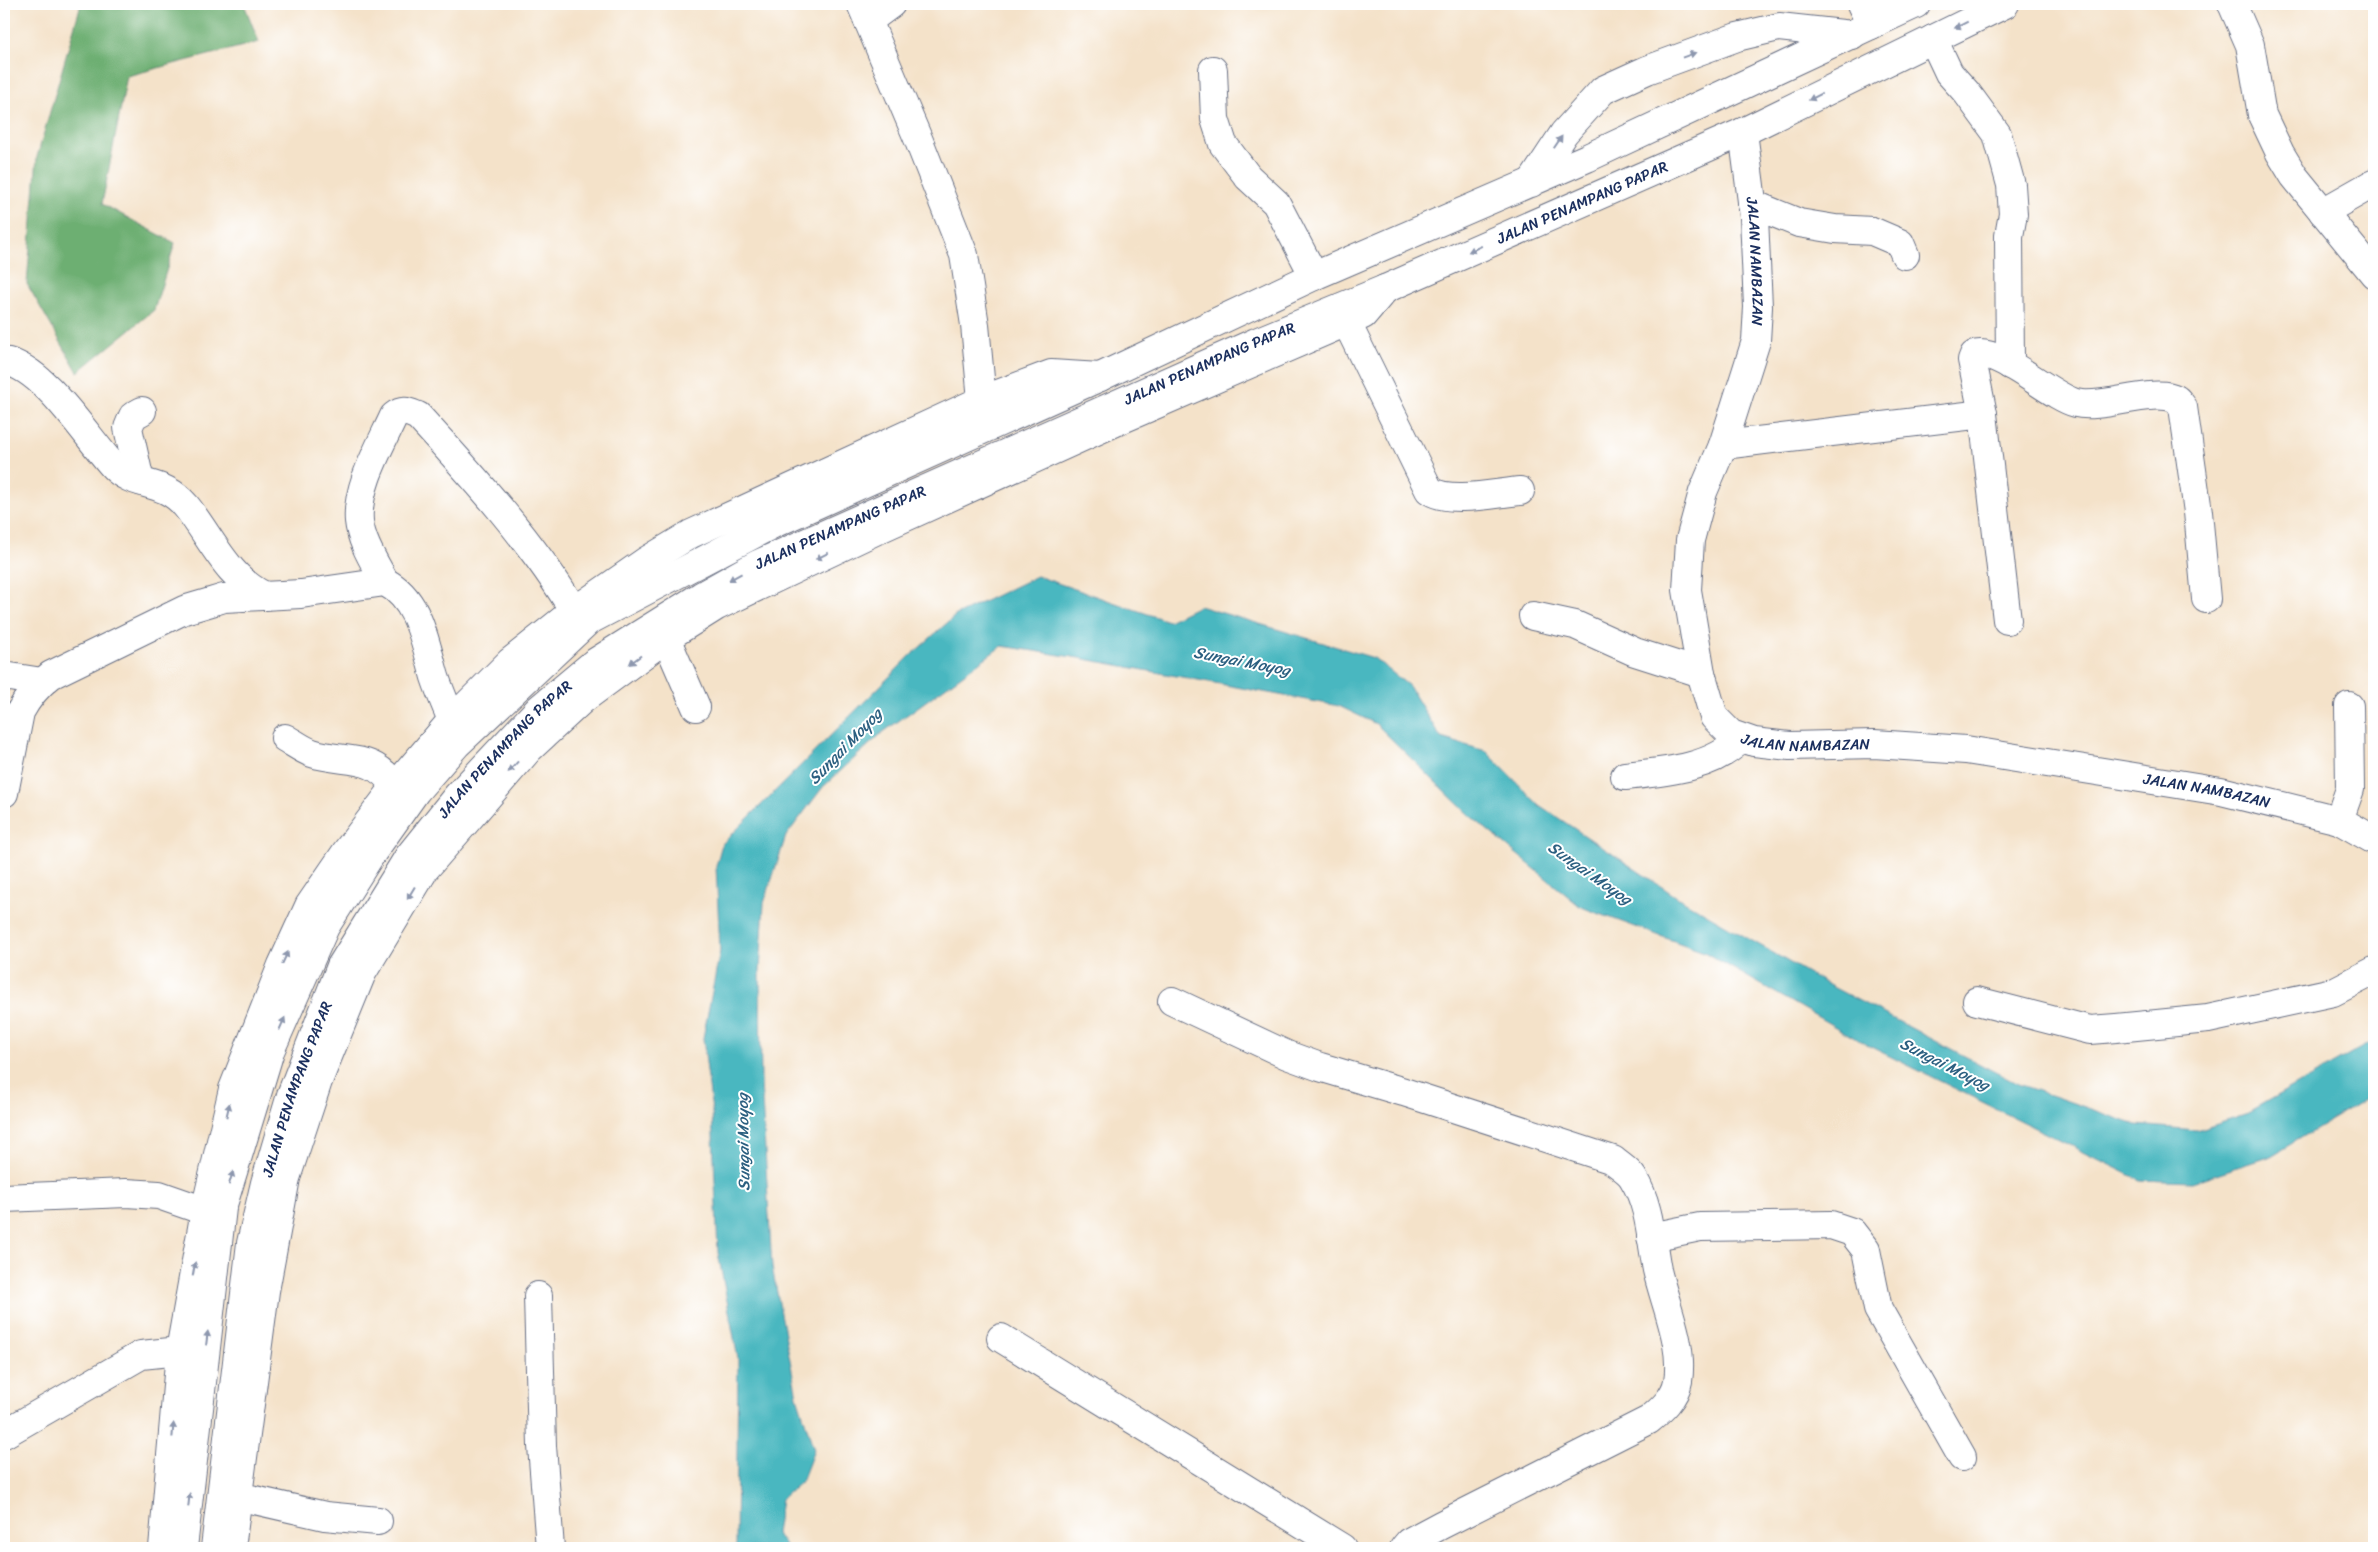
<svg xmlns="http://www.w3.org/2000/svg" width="2378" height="1552" viewBox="0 0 2378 1552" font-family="Sriracha,sans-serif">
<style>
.forest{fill:#6daf72;stroke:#446f68}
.water{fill:#48b7c0;stroke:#32738f}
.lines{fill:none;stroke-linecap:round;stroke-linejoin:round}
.minor-casing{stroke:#676e83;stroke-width:30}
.major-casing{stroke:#676e83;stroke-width:30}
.minor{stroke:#fff;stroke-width:28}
.major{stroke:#fff;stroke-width:28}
.oneway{fill:#8d97ae}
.labels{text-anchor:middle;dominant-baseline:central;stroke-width:4;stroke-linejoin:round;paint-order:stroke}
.street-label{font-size:15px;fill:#1b2f5e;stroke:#fff}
.water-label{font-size:16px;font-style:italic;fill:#2b5f80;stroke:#fff}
</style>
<rect width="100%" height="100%" fill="#fff"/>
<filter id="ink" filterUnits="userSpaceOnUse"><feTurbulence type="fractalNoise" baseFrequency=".02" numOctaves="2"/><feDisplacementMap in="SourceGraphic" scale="10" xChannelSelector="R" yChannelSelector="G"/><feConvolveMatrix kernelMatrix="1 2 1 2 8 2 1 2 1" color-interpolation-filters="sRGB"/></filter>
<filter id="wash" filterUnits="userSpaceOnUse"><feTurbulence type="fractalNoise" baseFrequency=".0096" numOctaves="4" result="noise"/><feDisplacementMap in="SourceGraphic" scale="20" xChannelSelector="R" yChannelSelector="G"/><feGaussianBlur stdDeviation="1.12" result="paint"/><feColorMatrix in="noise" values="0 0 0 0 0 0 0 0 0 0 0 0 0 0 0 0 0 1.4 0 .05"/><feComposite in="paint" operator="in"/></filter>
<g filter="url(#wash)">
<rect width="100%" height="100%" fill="#f4e2c9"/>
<path class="forest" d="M81,4h163l15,38 -132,34 -25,128 73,39 -21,67 -76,62 -51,-88 10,-127z"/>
<path class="water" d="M1037,576l131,45 31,-15 175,52 35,28 32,52 45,13 53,54 138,92 146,85 195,102 119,41 59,5 52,-17 126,-72v53l-103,62 -79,26 -52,-2 -273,-135 -163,-93 -123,-45 -113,-93 -92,-90 -37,-18 -260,-48 -77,-12 -120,87 -59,54 -37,49 -22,67 -4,68 1,112 11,184 25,129 17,54 -12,31 -21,18 -5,35 11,14h-51l2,-189 -20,-106 -6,-142 -9,-73 17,-87 -4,-85 6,-22 188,-188 46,-41z"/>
</g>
<g filter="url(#ink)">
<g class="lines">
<defs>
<g id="minor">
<path d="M861,4l58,137 45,114 11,70 7,75"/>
<path d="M1861,4l10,21"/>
<path d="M2232,4l18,41 12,70 18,38 14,23 80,98"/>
<path d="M868,21l23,-17"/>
<path d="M1933,39l16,34 18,20 30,41 14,51 2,29 -4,22 1,129"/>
<path d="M1213,70l2,49 8,25 25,33 28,26 38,73"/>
<path id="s1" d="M1743,132l11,85 4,90 -2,34 -33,104 -20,47 -13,48 -3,50 14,83 13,44 17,17 23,8 36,4 84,-2 92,6 255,41 118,29 35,20"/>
<path d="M1752,204l47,19 36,6 37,2 28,12 5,12"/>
<path d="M2323,212l51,-29"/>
<path d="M1346,321l83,169c19,14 68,3 91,1"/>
<path d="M4,361c40,6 83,77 110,106 20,21 49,11 72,39 25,31 41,72 79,90"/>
<path d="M1983,414l-11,-54 2,-5c24,-9 75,41 102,48 25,7 78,-16 100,-4 2,1 5,6 7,8l15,105 8,87"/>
<path d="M1723,445l260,-31 24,206"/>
<path d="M140,481l-12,-53 5,-12 9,-5"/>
<path d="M385,582c-10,-19 -24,-40 -26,-61 -3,-34 21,-74 35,-105 9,-7 14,-4 24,0 54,59 115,126 156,195"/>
<path d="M1533,616l42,9 60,27 66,21"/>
<path d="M666,638l30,69"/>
<path d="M4,676l38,6"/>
<path d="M285,738c9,5 18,12 27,15 34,11 61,-1 83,34"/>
<path d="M1625,776c39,-4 86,-7 116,-37"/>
<path d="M4,793l16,-81c8,-15 18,-27 31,-37l133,-65 27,-8 13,-4 77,-4 84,-12c34,17 40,61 50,95 5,15 11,29 17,43"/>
<path d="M2339,820l11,-31 -1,-83"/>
<path d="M1172,1001l115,54 33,12 84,25 209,68c7,6 16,11 20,18 17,27 18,61 24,92 8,35 27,75 21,111 -3,17 -17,29 -29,39l-208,105 -32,17 -5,6"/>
<path d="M1977,1001l113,29 26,-2 92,-9 125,-27 41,-21"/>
<path d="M4,1198l122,-5 33,2 46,16"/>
<path d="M1651,1237l49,-10 131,-2 21,7 14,18 12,59 84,148"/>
<path d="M538,1296l4,150 8,102"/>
<path d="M1001,1338l341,210"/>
<path d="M4,1434l137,-79 39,-4"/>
<path d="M237,1496l88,20 53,5"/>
<path d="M163,1548l17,-197 25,-140 28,-122 49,-124 27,-59 37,-54 49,-65 57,-67 58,-58 64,-51 72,-50 45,-27 291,-134 69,-26 49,3"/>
<path d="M231,1548l34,-257 21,-113 32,-97 44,-108 63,-104 104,-120 53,-49 84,-62 51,-32 160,-76 243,-110 243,-105 22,-26"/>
</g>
<g id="major">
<path d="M1531,183l33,-50 39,-43 44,-20 90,-33 42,-10 73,8"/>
<path d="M183,1548l39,-340 48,-157 55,-124 45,-71 46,-65 41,-47 131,-123 185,-97 327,-147 214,-101 273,-118 329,-154"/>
<path id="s2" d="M215,1548l36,-305 14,-60 26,-88 50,-129 68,-110 49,-61 81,-86 55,-46 107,-67 57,-32 498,-222 129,-53 358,-157 262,-128"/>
</g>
</defs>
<use href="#minor" class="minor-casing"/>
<use href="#major" class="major-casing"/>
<use href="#minor" class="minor"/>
<use href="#major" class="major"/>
</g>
<defs><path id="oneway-solid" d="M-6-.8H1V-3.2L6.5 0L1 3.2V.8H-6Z" transform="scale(1.25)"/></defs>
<g class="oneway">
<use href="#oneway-solid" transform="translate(1961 25) rotate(154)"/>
<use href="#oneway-solid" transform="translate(1689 55) rotate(-20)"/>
<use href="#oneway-solid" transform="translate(1815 97) rotate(154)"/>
<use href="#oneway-solid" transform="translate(1558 142) rotate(-56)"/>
<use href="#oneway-solid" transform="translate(1475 249) rotate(156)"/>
<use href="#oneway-solid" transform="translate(822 556) rotate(154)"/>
<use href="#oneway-solid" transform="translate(735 577) rotate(151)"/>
<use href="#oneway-solid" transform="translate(635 660) rotate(143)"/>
<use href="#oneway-solid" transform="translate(513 767) rotate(132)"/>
<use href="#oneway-solid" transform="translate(411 893) rotate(121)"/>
<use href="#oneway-solid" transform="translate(285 958) rotate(-65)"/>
<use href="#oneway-solid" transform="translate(282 1024) rotate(-66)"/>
<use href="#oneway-solid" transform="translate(228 1110) rotate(-77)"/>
<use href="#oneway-solid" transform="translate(231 1178) rotate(-73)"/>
<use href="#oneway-solid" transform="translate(194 1269) rotate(-80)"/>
<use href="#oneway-solid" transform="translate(207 1338) rotate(-83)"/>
<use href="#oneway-solid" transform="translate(173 1430) rotate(-85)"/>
<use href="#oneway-solid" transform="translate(189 1500) rotate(-84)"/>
</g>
</g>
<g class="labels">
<g class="street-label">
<text stroke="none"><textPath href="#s2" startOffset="2088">JALAN PENAMPANG PAPAR</textPath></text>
<text stroke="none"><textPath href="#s1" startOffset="130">JALAN NAMBAZAN</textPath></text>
<text stroke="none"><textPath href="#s2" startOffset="1682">JALAN PENAMPANG PAPAR</textPath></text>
<text stroke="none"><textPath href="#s2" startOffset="1278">JALAN PENAMPANG PAPAR</textPath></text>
<text stroke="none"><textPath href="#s1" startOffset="700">JALAN NAMBAZAN</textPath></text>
<text stroke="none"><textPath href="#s2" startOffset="872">JALAN PENAMPANG PAPAR</textPath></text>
<text stroke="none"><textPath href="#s1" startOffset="1105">JALAN NAMBAZAN</textPath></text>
<text stroke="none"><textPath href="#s2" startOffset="468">JALAN PENAMPANG PAPAR</textPath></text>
</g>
<g class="water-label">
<text transform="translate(1242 661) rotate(11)">Sungai Moyog</text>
<text transform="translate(845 746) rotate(-46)">Sungai Moyog</text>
<text transform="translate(1590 873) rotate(35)">Sungai Moyog</text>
<text transform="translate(1945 1064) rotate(27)">Sungai Moyog</text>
<text transform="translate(743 1142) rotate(-91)">Sungai Moyog</text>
</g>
</g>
<rect width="2378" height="1552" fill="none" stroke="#fff" stroke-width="20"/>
</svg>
